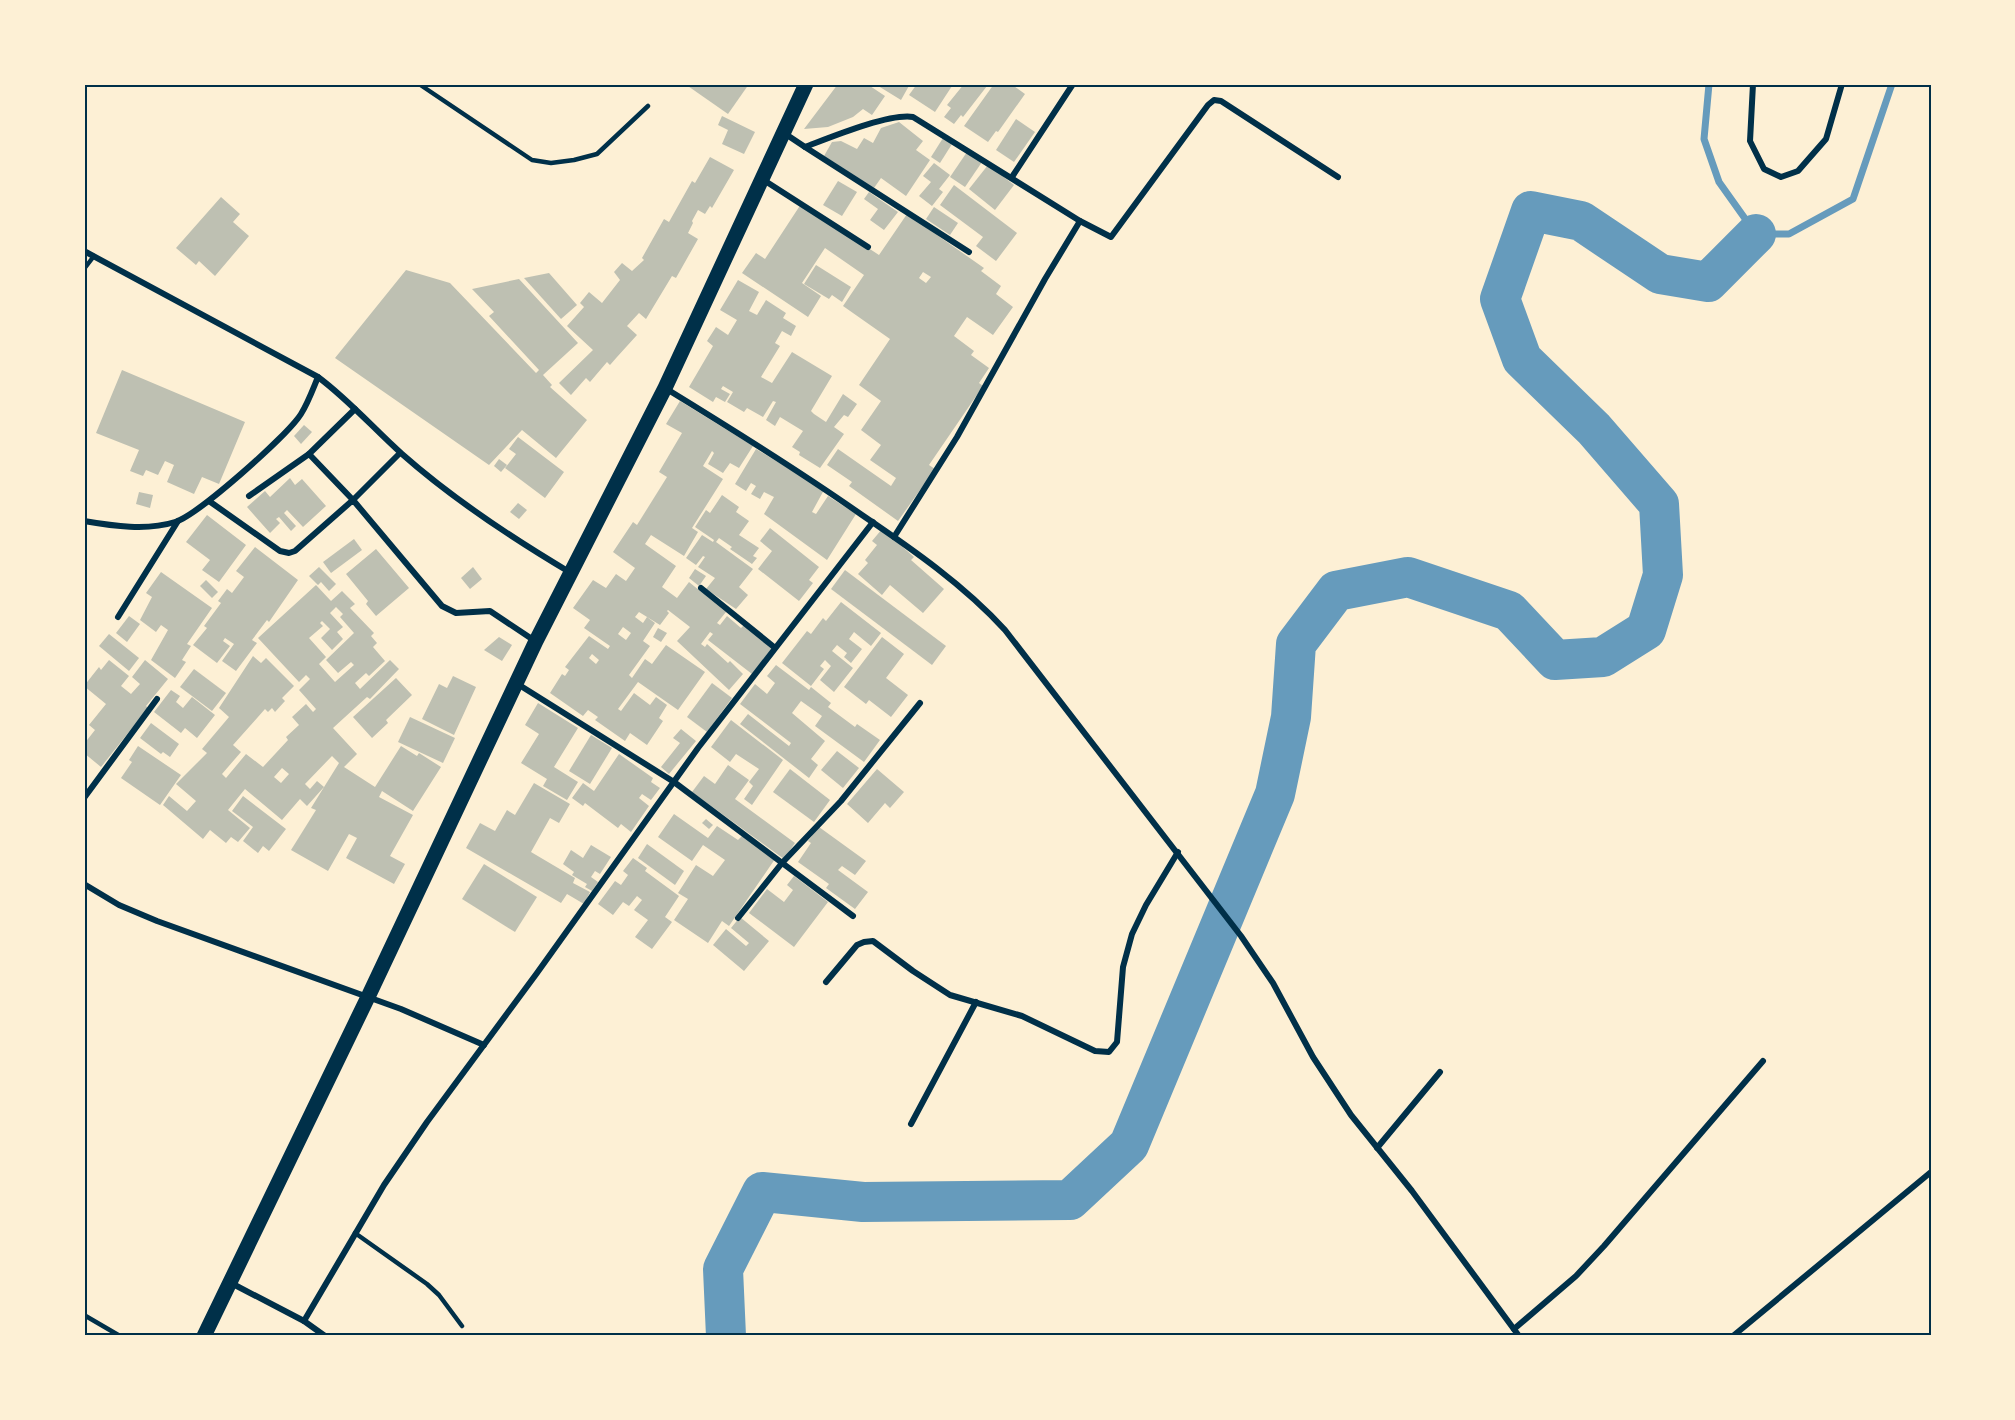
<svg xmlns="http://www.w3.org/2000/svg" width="2015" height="1420" viewBox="0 0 2015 1420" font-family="Jost,sans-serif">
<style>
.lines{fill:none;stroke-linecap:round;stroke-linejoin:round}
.stream{stroke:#669bbc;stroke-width:7}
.river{stroke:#669bbc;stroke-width:40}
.building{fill:#bec0b2;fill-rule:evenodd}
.service{stroke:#003049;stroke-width:4.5}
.minor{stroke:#003049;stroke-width:6}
.primary{stroke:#003049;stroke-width:15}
.neatline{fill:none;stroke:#003049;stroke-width:2}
</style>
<rect width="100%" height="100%" fill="#fdf0d5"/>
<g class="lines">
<path class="stream" d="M1709,84l-5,55 15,43 37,52h33l64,-35 39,-115"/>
<path class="river" d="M726,1336l-3,-67 39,-77 101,10 207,-2 59,-55 146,-351 16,-77 5,-73 40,-53 72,-14 101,34 46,49 48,-3 43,-27 17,-55 -4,-71 -65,-75 -72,-70 -22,-60 31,-88 50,10 79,53 48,8 48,-48"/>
</g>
<g class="building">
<path d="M685,84h64l-21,30z"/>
<path d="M838,84h29l18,12 -13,19 -9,-6 -10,8 -25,10 -24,2z"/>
<path d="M875,84h35l-9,16z"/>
<path d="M917,84h32l3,2 -17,26 -26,-17z"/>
<path d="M964,84h20l3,2 -24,31 -2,-2 -7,9 -10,-7 7,-9 -4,-3z"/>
<path d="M994,84h17l14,10 -27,38 -2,-1 -8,11 -24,-16z"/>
<path d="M722,116l33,16 -11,22 -22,-10 6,-14 -10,-5z"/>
<path d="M1016,119l19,13 -21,30 -18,-12z"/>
<path d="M899,122l24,19 -7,9 14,10 -24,36 -25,-18 -7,10 -50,-32 8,-14 9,-1 16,8 7,-11 9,5 8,-15z"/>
<path d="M943,138l9,6 -12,19 -9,-6z"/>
<path d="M967,152l15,10 -17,25 -15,-10z"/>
<path d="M710,157l24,13 -22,38 -2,-2 -5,8 -7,-4 -6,11 1,2 -5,10 10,6 -22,39 -4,-2 -26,43 -7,-6 -12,13 10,9 -20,22 -7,8 -3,-3 -17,20 -4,-4 -15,17 -12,-12 34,-33 -26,-24 17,-19 -4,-4 9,-11 13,11 18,-23 -6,-8 8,-9 10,8 12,-11 -2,-2 22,-39 5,3 23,-41 3,2z"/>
<path d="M934,163l16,12 -11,14 4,3 -11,14 -13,-10 12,-14 -8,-6z"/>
<path d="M988,165l26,20 -19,25 -26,-21z"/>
<path d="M838,181l19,11 -15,24 -19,-11z"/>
<path d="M954,185l63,48 -21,28 -20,-15 7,-9 -43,-32z"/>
<path d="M869,192l29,20 -14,18 -14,-10 8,-11 -14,-10z"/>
<path d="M221,197l19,17 -7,8 16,14 -34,40 -16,-15 -3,4 -20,-17z"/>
<path d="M801,204l78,51 28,-41 77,54 -3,3 20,15 -5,8 17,13 -20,28 -26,-18 -13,19 20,15 -3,4 18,13 -10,15 4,3 -54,79 6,4 -37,52 -49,-35 3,-4 -25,-17 11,-16 53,37 5,-8 -26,-18 11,-15 -20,-15 20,-29 -22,-16 31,-46 -47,-33 21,-31 -39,-27 -23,35 19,13 -13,21 -66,-44 14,-20 9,6zM923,272l8,5 -5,6 -7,-5z"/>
<path d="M934,207l24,16 -8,12 -24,-16z"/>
<path d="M816,265l35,22 -9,15 -10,-7 -3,4 -25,-15z"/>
<path d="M406,270l44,13 86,90 3,-3 -50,-54 5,-4 -22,-23 47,-10 59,64 -35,32 9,10 -2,2 37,33 -31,38 -34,-28 -33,35 -154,-107z"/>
<path d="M549,273l28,32 -16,14 -37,-41z"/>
<path d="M738,280l21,12 -10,19 8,4 9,-15 20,13 -3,5 13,8 -5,10 -9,-5 -7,12 5,3 -19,31 11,6 20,-31 40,24 -21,35 3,3 12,8 17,-28 14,10 -9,13 -4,-2 -10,12 10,7 -24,34 -21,-13 1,-3 -8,-5 11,-16 -23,-14 -5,9 -9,-6 10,-18 -3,-1 -10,16 -16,-9 -3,4 -17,-10 6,-10 -10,-6 -2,3 9,5 -5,8 -9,-5 -3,5 -24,-15 24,-41 -6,-5 9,-14 12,8 9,-15 -17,-10z"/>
<path d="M122,370l123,52 -26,62 -17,-7 -8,17 -27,-12 7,-17 -9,-4 -7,14 -12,-5 -3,6 -13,-5 9,-21 -43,-17z"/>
<path d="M680,401l73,45 -14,22 -9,-5 -7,10 -15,-9 6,-11 -2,-2 -9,15 20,13 -31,49 6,4 -14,24 -33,-21 -6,9 31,22 -14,21 15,11 12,-16 37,30 -9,11 3,2 7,-9 14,12 3,-3 28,23 -20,26 -44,-34 5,-6 -3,-2 -9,12 4,3 2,-3 21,19 2,-2 13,13 -14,16 -52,-49 13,-14 -22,-17 -1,1 2,2 -9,12 -21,-13 -4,5 8,6 4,-6 8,6 -12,18 7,5 -21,29 3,3 13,-19 7,5 14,-19 39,27 -27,38 -40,-28 -20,27 3,2 13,-18 16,12 6,-8 11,8 -8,13 4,3 -16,24 -17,-12 -5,8 -30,-21 3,-3 -10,-7 -5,6 -33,-23 12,-19 3,2 4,-6 -4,-3 24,-31 19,13 2,-3 -26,-18 6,-8 -17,-12 20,-28 13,8 10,-14 10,7 9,-13 -22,-16 20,-30 4,3 30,-48 -8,-5 23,-39 -16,-9zM623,627l8,6 -5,7 -8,-6zM592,654l7,6 -3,4 -7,-6z"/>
<path d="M304,425l8,7 -11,12 -7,-8z"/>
<path d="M518,437l46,35 -19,26 -40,-30 11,-14 -7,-5z"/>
<path d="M756,449l68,41 -12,22 4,2 12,-18 28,18 -29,46 -63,-46 10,-17 -10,-5 -4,7 -9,-5 5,-8 -5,-3 -5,8 -11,-7z"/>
<path d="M499,459l8,6 -6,7 -7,-6z"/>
<path d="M290,478l5,7 7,-6 24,27 -23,21 -16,-17 -3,3 12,13 -5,5 -12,-14 -3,2 4,4 -10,10 -23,-26 18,-16 5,6z"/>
<path d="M139,492l14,3 -3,13 -14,-4z"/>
<path d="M722,495l17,12 -3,5 13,9 -10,14 20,13 -6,8 4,2 -5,6 -22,-15 2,-2 -13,-9 -3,4 37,27 -14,18 9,8 -12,14 -30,-20 9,-11 -17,-11 7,-10 -2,-1 -7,9 -10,-7 16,-23 11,7 1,-2 -19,-13 11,-17 4,3z"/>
<path d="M518,503l9,7 -8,9 -9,-7z"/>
<path d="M207,515l39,30 -27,37 -17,-12 8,-10 -24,-18z"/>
<path d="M770,528l49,39 -10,13 4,3 -14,18 -41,-32 14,-18 -12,-10z"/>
<path d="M882,529l32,28 -3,3 33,29 -21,24 -33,-28 -8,10 -24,-21 10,-11 -3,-3 12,-15 -5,-4z"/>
<path d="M354,539l8,11 -31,23 -8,-11z"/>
<path d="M255,547l43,33 -29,42 -2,-2 -15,20 5,3 -21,28 -14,-10 12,-17 -9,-6 -2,3 7,5 -13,17 -24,-18 14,-17 -3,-2 17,-23 -3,-2 9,-12 5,4 12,-16 -8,-6z"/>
<path d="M376,549l33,39 -33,28 -10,-12 2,-3 -22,-27z"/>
<path d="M319,567l17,17 -7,7 -8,-9 -3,3 -9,-9z"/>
<path d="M473,567l9,12 -12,10 -9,-11z"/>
<path d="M695,569l11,7 -7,10 -10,-8z"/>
<path d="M845,570l101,76 -14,19 -101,-76z"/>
<path d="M161,572l51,36 -25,36 4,2 -9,14 4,2 -11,16 -24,-18 17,-30 -7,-5 -5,7 -16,-12 12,-23 -6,-4z"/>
<path d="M206,580l12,12 -6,6 -12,-12z"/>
<path d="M316,585l15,16 11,-10 13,13 -5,4 24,25 -3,3 6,7 -4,4 12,14 -16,15 -3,-3 -11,10 5,6 30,-29 9,9 -29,30 -3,-2 -34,31 24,26 -13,13 31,20 26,-41 16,10 2,-3 22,14 -28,44 -31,-20 -3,6 34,18 -23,41 15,8 -11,20 -48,-26 11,-20 -8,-4 -21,37 -37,-21 25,-40 -5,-2 28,-45 -7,-7 -27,28 5,5 7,-8 7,6 -17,19 -7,-7 -18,21 -37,-31 -17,21 22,18 -12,14 -7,-5 -5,6 -16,-13 -7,9 -40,-34 6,-9 18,15 9,-10 -20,-17 31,-31 -5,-4 27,-32 -10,-9 34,-52 8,7 5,-5 28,28 -12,12 3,3 -10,11 -3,-4 -4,4 -3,-3 -32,36 8,7 -19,22 4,4 20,-24 17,13 25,-27 -2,-3 13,-12 -7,-8 14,-13 7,8 3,-3 -17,-19 11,-11 -4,-4 -7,7 -41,-44zM336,607l7,7 -3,3 14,16 -28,27 12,13 13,-11 3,3 -19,17 -16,-18 7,-7 -17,-19 14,-12 -3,-3 2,-2 8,8 -9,9 11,12 11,-11 -6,-7 6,-5 -13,-14zM282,768l7,6 -8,9 -7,-6z"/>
<path d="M841,602l40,31 -10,13 -17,-14 -5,7 13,10 -11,14 -7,-6 3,-4 -10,-8 -5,6 21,17 -19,24 -14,-12 11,-14 -6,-6 -5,6 4,3 -13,17 -29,-23 25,-32 4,3 12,-16 3,3z"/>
<path d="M129,616l11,8 -13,18 -11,-9z"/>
<path d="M658,628l9,5 -6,9 -8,-5z"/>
<path d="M109,634l30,24 -10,13 -30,-25z"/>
<path d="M499,637l13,8 -10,16 -18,-11z"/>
<path d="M882,637l22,17 -18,24 22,17 -17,22 -22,-17 -3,4 -22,-17z"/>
<path d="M109,660l20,16 -8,10 10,8 9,-10 -8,-7 13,-17 23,19 -22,27 2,2 -47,59 -17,-14v-9l11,-14 -6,-5 17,-21 -22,-18 15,-19 2,3z"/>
<path d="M776,665l33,25 2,-3 20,16 -3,4 27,20 2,-3 23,16 -16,22 -49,-36 7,-10 -21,-15 -9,12 33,28 -14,18 7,6 -9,13 -69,-54 8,-10 41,32 2,-3 -51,-39 15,-20 12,10 8,-11 -8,-7z"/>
<path d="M194,669l32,24 -14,18 -32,-24z"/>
<path d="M453,676l23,11 -22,48 -32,-16 17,-35 8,4z"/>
<path d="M396,678l16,17 -26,25 2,3 -16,15 -19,-21z"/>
<path d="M712,683l20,15 -25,34 -20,-15z"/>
<path d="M171,690l9,6 -4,6 7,6 9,-11 23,18 -18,23 -12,-10 -4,5 -27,-21z"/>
<path d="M538,703l40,25 -24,39 24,15 -11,18 -24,-14 4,-7 -26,-16 18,-29 -14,-9z"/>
<path d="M410,717l45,21 -12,25 -45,-21z"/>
<path d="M731,720l52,40 -31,45 -8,-6 9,-13 -4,-4 10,-13 -23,-15 -6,8 -19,-15z"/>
<path d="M151,723l28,21 -9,13 -7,-5 -2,2 -21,-16z"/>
<path d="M681,729l15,12 -27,33 -8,-7 19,-24 -7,-5z"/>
<path d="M591,735l21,13 -22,36 -21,-13z"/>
<path d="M138,746l43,29 -21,30 -39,-27 11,-16 -3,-2z"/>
<path d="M837,751l22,17 -16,20 -22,-18z"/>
<path d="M619,754l34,24 -2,4 9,6 -9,12 -9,-6 -3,4 10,8 -18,26 -10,-8 -3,4 -33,-25 -2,3 -11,-8 11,-15 11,8z"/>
<path d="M728,765l21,15 -14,19 60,44 -11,16 -92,-67 12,-16 11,8z"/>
<path d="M790,769l40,31 -16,22 -41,-30z"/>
<path d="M877,769l27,23 -14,16 -5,-5 -17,20 -21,-19z"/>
<path d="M534,783l36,21 -11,19 -9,-5 -19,34 44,26 -2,5 17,9 -6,12 -17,-10 -6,9 -95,-55 14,-25 15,8 12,-21 8,5z"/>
<path d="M243,796l43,33 -17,22 -6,-5 -5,7 -15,-12 10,-14 -21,-16z"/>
<path d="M674,814l34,24 9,-12 21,14 4,-4 33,23 -46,67 -7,-5 -14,22 -34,-23 14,-21 -10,-6 18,-28 17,11 12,-16 -22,-15 -11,16 -34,-24z"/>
<path d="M706,819l7,6 -4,4 -7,-6z"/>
<path d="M819,827l47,34 -11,14 -13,-9 -4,4 30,22 -13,17 -29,-21 3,-4 -31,-22 13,-19 -3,-2z"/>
<path d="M647,844l37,27 -9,14 -37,-27z"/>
<path d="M591,845l20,12 -11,17 -5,-3 -4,6 7,5 -6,9 -7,-4 2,-3 -15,-9 2,-3 -11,-8 8,-14 12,8z"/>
<path d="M633,858l14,10 -2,3 34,25 -14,21 7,5 -20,27 -17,-12 13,-17 -14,-10 8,-10 -5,-4 -8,10 -6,-4 -10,13 -15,-11 17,-23 6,4 7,-10 -5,-4z"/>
<path d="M484,864l53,33 -22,35 -53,-33z"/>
<path d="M794,876l34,26 -34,45 -45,-34 18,-24 17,13 9,-12 -6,-5z"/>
<path d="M740,917l29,24 -25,30 -31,-26 13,-16 20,17 3,-3 -18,-15z"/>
</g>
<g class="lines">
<g class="service">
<path d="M419,84l113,76 19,3 23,-3 23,-6 51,-48"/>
<path d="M84,269l10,-13"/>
<path d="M355,1233l72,51 12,11 23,31"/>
<path d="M84,1315l36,21"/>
</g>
<g class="minor">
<path d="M1753,84l-3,57 14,28 17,8 17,-6 28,-32 16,-55"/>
<path d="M784,133l21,14c24,-9 84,-34 108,-30l167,104 31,16 97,-132 6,-5 7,1 117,76"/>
<path d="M805,147l164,105"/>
<path d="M1012,177l61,-93"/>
<path d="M762,179l106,68"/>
<path d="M84,251l234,126c31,23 56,52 84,77 52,46 110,84 169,119"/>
<path d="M665,388c67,41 133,82 197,127 50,34 102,70 143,115l236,306 32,47 40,74 38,58 61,76 107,145"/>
<path d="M309,454l46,-45"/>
<path d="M249,496l60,-42 44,46 47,-47"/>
<path d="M209,501l71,50 9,2 6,-2 58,-51 89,106 14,7 34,-2 45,30"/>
<path d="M84,521c29,5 63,10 91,1 23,-7 112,-86 126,-108 7,-11 12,-25 17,-37"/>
<path d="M894,537l63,-100 88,-158 35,-58"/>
<path d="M701,588l73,59"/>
<path d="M118,617l60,-96"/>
<path d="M516,683l158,99 179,134"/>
<path d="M84,798l73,-99"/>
<path d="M84,884l35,21 38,16 244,88 83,36"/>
<path d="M738,918l44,-55 59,-62 79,-98"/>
<path d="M826,982l31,-37 7,-3 9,-1 40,30 37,24 72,21 73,35 14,1 8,-10 6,-75 9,-33 14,-29 32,-53"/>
<path d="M911,1124l65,-122"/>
<path d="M1377,1148l63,-76"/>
<path d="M231,1283l73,38 80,-136 43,-63 110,-149 161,-225 175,-226"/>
<path d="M304,1321l21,15"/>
<path d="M1514,1329l62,-53 28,-30 159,-185"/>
<path d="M1733,1336l198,-164"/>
</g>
<path class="primary" d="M204,1336l164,-339 168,-356 129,-253 141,-304"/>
</g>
<rect width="2015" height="1420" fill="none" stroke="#fdf0d5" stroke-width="171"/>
<rect x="86" y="86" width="1844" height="1248" class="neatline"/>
</svg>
